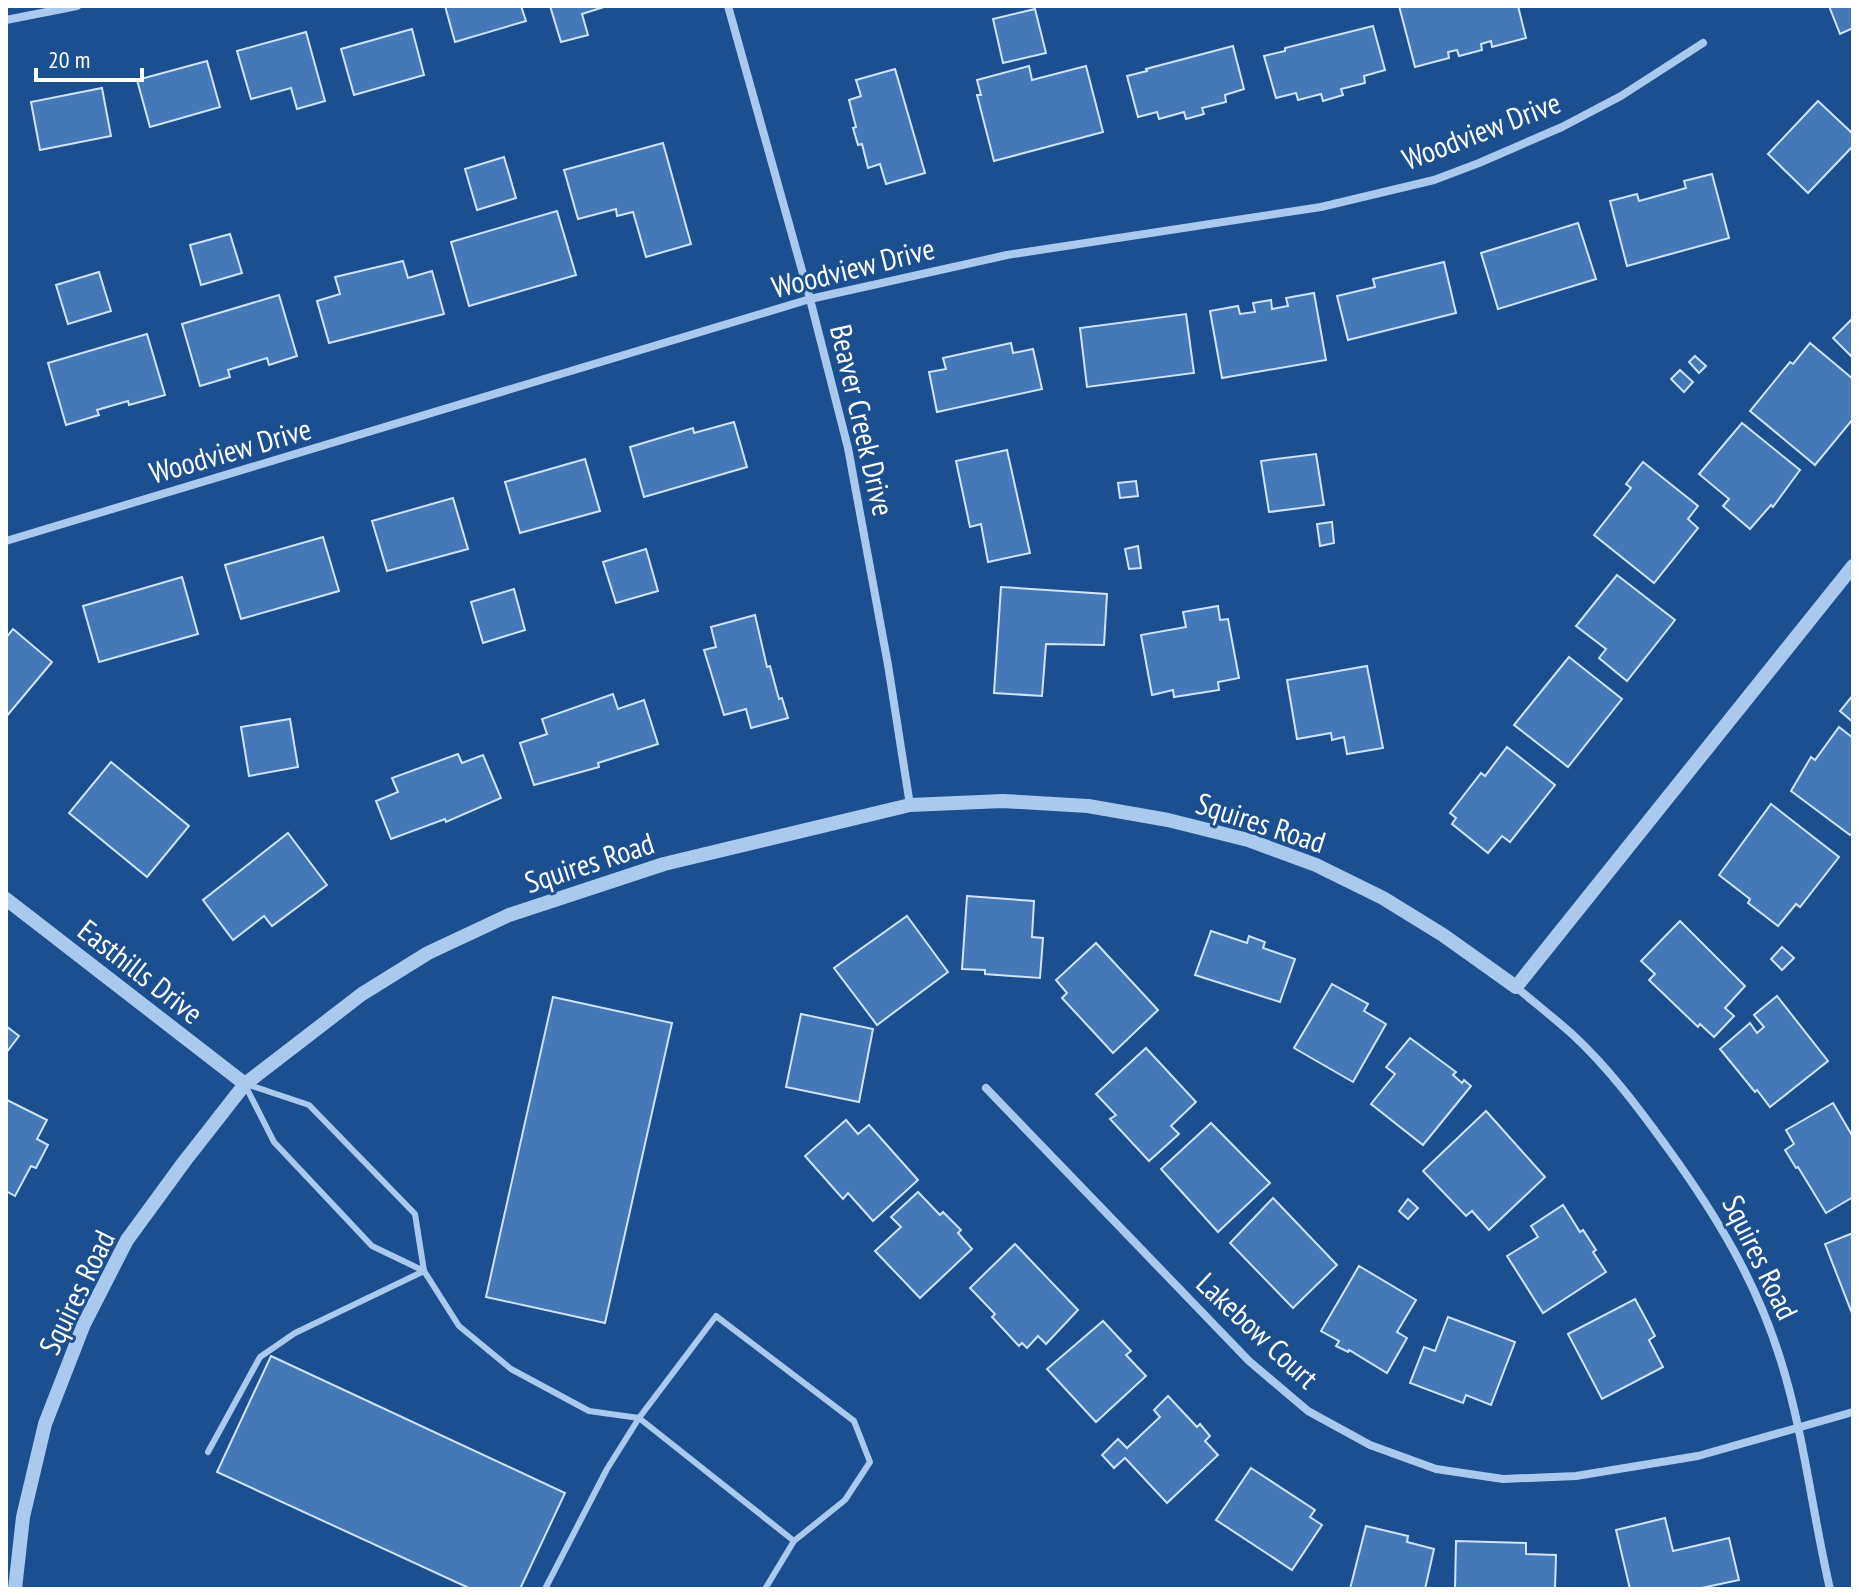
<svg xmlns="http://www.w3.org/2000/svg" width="1859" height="1595" viewBox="0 0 1859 1595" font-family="'PT Sans Narrow',sans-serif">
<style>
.building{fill:#4478b7;stroke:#cfe3fa;stroke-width:2}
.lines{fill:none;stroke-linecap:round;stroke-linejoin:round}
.service{stroke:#a9c9ee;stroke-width:6}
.minor{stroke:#a9c9ee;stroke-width:8}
.tertiary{stroke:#a9c9ee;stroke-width:14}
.labels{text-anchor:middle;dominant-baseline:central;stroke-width:6;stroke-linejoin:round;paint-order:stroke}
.street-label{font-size:30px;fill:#fff;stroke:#1b4f8f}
</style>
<rect width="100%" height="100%" fill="#1b4f8f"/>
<g class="building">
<path d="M445,6h76l5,15 -71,21z"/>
<path d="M550,6h57l-25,8 6,21 -27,7z"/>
<path d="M1399,6h119l8,32 -34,9 -1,-6 -10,3 1,6 -23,6 -2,-6 -9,2 1,6 -34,9z"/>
<path d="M1829,6h24v22l-13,6z"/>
<path d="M1035,9l11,44 -43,10 -10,-44z"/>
<path d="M1373,26l12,44 -21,6 1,7 -24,6 2,6 -20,6 -2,-7 -23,6 -2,-7 -20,5 -12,-42 21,-5v-3z"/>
<path d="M412,29l12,46 -70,20 -13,-46z"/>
<path d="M306,32l19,69 -28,8 -6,-21 -40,11 -14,-48z"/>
<path d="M1233,46l11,43 -19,6 1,7 -24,6 2,6 -18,5 -2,-7 -25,7 -2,-7 -19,5 -11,-41 20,-5 -1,-2z"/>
<path d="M207,61l13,46 -70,20 -13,-47z"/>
<path d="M1029,66l3,14 54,-14 17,66 -109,29 -17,-66h4l-4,-15z"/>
<path d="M895,69l30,104 -39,11 -6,-20 -12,4 -6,-24 -4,1 -5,-17 3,-1 -7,-27 12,-4 -5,-16z"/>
<path d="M102,88l9,48 -71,14 -9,-48z"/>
<path d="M1818,101l35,33v12l-45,47 -40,-39z"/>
<path d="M663,143l28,101 -45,13 -13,-45 -16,4 -1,-7 -38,10 -14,-49z"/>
<path d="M504,157l12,41 -39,12 -12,-41z"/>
<path d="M1712,174l17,64 -102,28 -17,-65 27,-7 2,7 47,-13 -2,-7z"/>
<path d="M557,211l19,64 -107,31 -18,-64z"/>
<path d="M1578,223l18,56 -98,30 -17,-56z"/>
<path d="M230,234l12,39 -41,12 -11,-40z"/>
<path d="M403,261l5,17 24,-7 12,43 -115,29 -12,-42 23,-7 -5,-17z"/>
<path d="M1444,262l12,51 -108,27 -11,-44 38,-9 -2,-8z"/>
<path d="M99,272l12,39 -43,13 -12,-39z"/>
<path d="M1314,293l12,67 -104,18 -12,-67 28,-5 2,8 15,-2 -2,-9 18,-3 1,9 16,-3 -2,-8z"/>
<path d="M279,295l18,61 -28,9 -2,-7 -39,12 2,7 -30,9 -18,-62z"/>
<path d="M1186,314l8,59 -107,14 -7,-59z"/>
<path d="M1853,318v40l-20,-20z"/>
<path d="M147,334l18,61 -36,10 -1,-4 -31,9 2,5 -33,10 -18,-62z"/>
<path d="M1011,343l2,10 20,-4 9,40 -105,23 -8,-40 17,-3 -3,-11z"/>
<path d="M1810,343l43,36v40l-38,46 -65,-54 40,-49 3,2z"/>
<path d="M1695,356l11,10 -7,7 -10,-11z"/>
<path d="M1680,370l13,12 -9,10 -13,-13z"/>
<path d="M734,422l13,45 -103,30 -14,-50 63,-19 1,5z"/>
<path d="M1742,423l58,47 -27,37 -2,-2 -21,24 -27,-23 6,-7 -30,-25z"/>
<path d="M1007,450l23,103 -42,9 -7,-38 -11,3 -14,-66z"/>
<path d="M1316,454l8,51 -55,7 -8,-51z"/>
<path d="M585,459l15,52 -80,22 -15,-51z"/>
<path d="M1643,462l55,44 -10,13 10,9 -44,55 -60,-48 37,-47 -5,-4z"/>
<path d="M1136,481l2,15 -18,2 -2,-15z"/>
<path d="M453,498l15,51 -81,22 -15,-50z"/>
<path d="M1332,522l2,21 -14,3 -3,-22z"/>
<path d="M323,537l16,54 -98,28 -16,-54z"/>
<path d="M1138,546l3,22 -12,1 -4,-20z"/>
<path d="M646,549l12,42 -42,12 -13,-41z"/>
<path d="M1617,575l58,45 -48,61 -28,-23 7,-9 -30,-23z"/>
<path d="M182,577l16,57 -99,28 -16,-56z"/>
<path d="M1001,587l106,7 -3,51 -58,-1 -4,52 -48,-3z"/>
<path d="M514,589l11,41 -42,13 -12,-41z"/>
<path d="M1218,606l2,14 8,-1 11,59 -21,4 1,8 -45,7 -1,-7 -21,5 -11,-60 45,-8 -3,-15z"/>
<path d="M755,615l12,52 3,-1 9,33 3,-1 6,20 -37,10 -5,-19 -22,6 -20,-65 12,-3 -5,-20z"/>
<path d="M13,629l39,33 -46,55v-79z"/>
<path d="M1569,657l53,42 -54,68 -54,-42z"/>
<path d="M1367,666l16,82 -36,6 -3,-17 -12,3 -1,-7 -34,6 -10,-59z"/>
<path d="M613,694l5,15 26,-9 14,44 -60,19 1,4 -65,18 -14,-42 27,-9 -5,-15z"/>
<path d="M1853,695v27l-13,-11z"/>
<path d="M290,719l8,48 -49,9 -8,-49z"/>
<path d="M1839,727l14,11v95l-3,2 -59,-44 20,-34 4,3z"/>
<path d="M1507,747l48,38 -45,57 -8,-6 -14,17 -36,-29 4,-6 -6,-5 31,-40 4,3z"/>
<path d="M458,754l4,9 21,-8 18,43 -55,24 -1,-3 -54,20 -15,-38 22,-9 -6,-14z"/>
<path d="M111,762l78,64 -42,51 -78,-64z"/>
<path d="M1771,804l68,53 -39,50 -4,-3 -18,22 -30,-23 2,-4 -31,-24z"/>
<path d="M288,833l39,52 -55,41 -8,-10 -31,24 -30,-40z"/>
<path d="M967,896l67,5 -2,36 11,1 -3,40 -55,-4v-4l-23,-1z"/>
<path d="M907,916l41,56 -71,53 -43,-57z"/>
<path d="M1680,921l65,65 -20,22 9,8 -20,21 -14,-13 -2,3 -49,-47 6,-6 -14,-13z"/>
<path d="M1211,931l36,12 2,-7 16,6 -2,6 32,11 -15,43 -85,-27z"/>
<path d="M1096,943l62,67 -45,43 -51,-55 5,-5 -11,-13z"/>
<path d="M1782,947l12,11 -12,12 -11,-11z"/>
<path d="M1332,984l36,20 -4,7 22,13 -33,58 -59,-34z"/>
<path d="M1777,996l51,65 -58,46 -13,-17 -2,2 -35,-43 30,-26 7,10 7,-6 -10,-12z"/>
<path d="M553,997l119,26 -67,300 -119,-26z"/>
<path d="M801,1014l72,15 -14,73 -73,-15z"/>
<path d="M6,1026l13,10 -13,17z"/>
<path d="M1410,1038l46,34 -3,3 9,8 2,-3 7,6 -48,59 -52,-41 24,-30 -9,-7z"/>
<path d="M1146,1048l50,54 -25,24 8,8 -30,27 -39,-42 6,-4 -20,-21z"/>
<path d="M7,1100l40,20 -10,19 11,6 -12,23 -5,-2 -16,30 -9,-5z"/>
<path d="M1833,1103l20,34v60l-27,16 -28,-46 -2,1 -11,-18 9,-6 -8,-14z"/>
<path d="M1486,1111l59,66 -56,53 -17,-19 -6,5 -43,-45z"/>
<path d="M846,1120l12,14 11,-9 49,55 -45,41 -25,-28 -5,6 -38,-43z"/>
<path d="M1211,1123l59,60 -52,49 -57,-63z"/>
<path d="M918,1192l22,23 3,-3 18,18 -3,3 14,16 -52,49 -45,-47 26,-24 -10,-10z"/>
<path d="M1273,1198l64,67 -44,43 -63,-65z"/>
<path d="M1408,1199l10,9 -10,11 -9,-8z"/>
<path d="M1563,1205l17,27 3,-2 13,20 -3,2 13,20 -63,41 -36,-57 31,-19 -7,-11z"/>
<path d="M1853,1233v83l-28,-72z"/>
<path d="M1015,1244l63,66 -32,34 -8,-8 -11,12 -5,-5 -3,3 -27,-29 3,-3 -25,-26z"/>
<path d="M1359,1266l57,34 -19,32 10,6 -20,35 -38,-23 -1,2 -12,-6 3,-5 -18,-10z"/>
<path d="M1635,1299l20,37 -6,4 14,27 -61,32 -34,-65z"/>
<path d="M1448,1317l67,25 -24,63 -25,-10 -3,8 -53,-20 14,-36 11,4z"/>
<path d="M1103,1321l28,30 -5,4 20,21 -50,46 -49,-53z"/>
<path d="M271,1356l294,137 -45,96h-49l-254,-117z"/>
<path d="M1168,1396l29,31 3,-3 10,12 -5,5 13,14 -51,48 -42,-45 -11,10 -12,-13 16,-16 9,9 33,-31 -6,-7z"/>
<path d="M1251,1468l64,42 -5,7 12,8 -30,45 -76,-50z"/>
<path d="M1665,1518l8,33 56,-13 10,42 -42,9h-67l-14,-59z"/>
<path d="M1366,1526l42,10 -1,6 27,7 -9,40h-75z"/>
<path d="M1456,1541l70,2v11l30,1 -1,34h-100z"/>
</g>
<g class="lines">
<g class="service">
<path d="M245,1085l29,57 98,104 52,25"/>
<path d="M249,1085l60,20 106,109 9,57 35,55 52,43 78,42 50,7 77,-102 138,105 16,41 -25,38 -51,41 -29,48"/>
<path d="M208,1452l52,-95 35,-24 129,-62"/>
<path d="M545,1589l62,-120 32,-51 155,123"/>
</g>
<g class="minor">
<path d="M728,6l82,293 38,149 40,217 22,140"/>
<path d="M6,20l71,-14"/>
<path d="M6,541l804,-242 197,-44 314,-48 113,-27 45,-17 83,-36 59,-31 82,-53"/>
<path d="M1516,987c19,16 38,31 56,47 37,34 68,76 97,116 47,65 87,131 111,208 24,75 32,154 50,231"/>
<path d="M986,1088l263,273 59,50 62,34 66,24 67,10 73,-3 122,-20 155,-44"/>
</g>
<g class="tertiary">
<path d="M6,899l239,185"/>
<path d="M15,1589l8,-72 22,-93 39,-100 43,-84 57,-78 61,-78 117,-90 66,-41 81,-38 155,-51 246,-59 93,-4 85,5 80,14 80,20 68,25 67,33 60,37 73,52 337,-421"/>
</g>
</g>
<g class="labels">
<g class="street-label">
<text transform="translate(1481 130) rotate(-21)">Woodview Drive</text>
<text transform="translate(853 267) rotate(-14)">Woodview Drive</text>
<text transform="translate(863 420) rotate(77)">Beaver Creek Drive</text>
<text transform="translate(230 450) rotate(-16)">Woodview Drive</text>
<text transform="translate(1261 822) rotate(18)">Squires Road</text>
<text transform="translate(589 862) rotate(-18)">Squires Road</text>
<text transform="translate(141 971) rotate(38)">Easthills Drive</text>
<text transform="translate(1761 1257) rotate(64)">Squires Road</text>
<text transform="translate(76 1292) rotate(-64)">Squires Road</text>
<text transform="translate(1258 1330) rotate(43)">Lakebow Court</text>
</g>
</g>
<rect width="1859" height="1595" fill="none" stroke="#ffffff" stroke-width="16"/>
<path d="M36 68v12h106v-12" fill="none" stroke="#ffffff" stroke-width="4"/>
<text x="48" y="68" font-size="24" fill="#ffffff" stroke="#1b4f8f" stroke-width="6" paint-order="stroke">20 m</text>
</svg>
